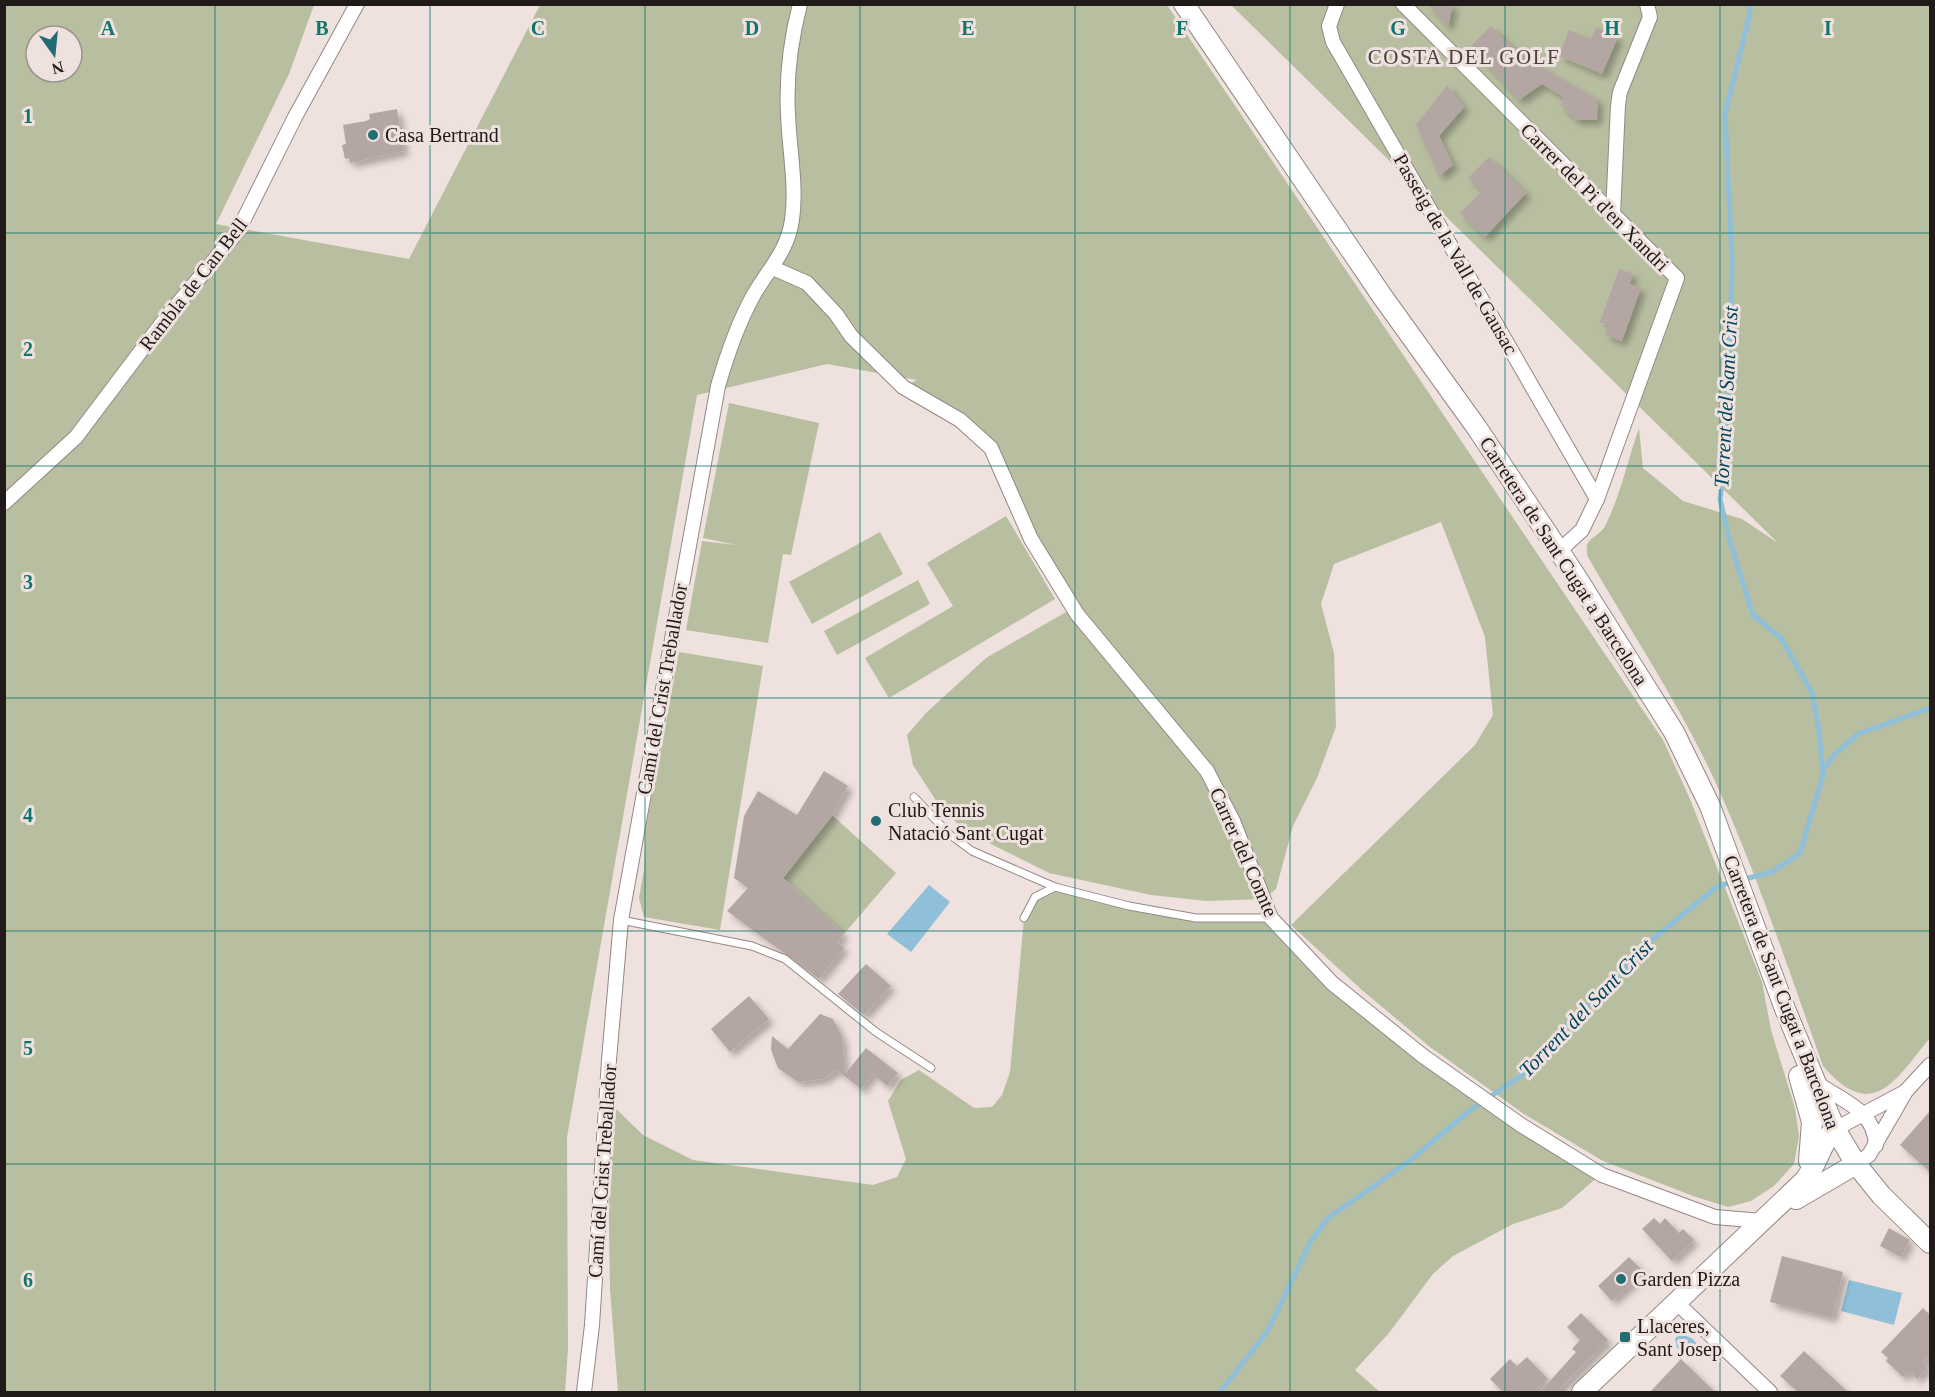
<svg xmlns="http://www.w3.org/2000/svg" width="1935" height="1397" viewBox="0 0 1935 1397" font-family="Georgia,serif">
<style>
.green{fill:#b8bea0;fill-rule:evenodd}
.water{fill:#8fbfd9}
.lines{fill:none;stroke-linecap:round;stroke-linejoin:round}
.stream{stroke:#8fbfd9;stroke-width:5}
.building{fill:#b4a7a3;filter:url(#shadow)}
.lane-casing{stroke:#948884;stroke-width:9}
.street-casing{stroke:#948884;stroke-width:16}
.secondary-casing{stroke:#948884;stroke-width:22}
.lane{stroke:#fff;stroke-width:7}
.street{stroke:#fff;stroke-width:14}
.secondary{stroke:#fff;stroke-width:20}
.grid{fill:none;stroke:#0f766e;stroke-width:1.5;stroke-opacity:0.55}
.poi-dot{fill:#226d74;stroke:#efe1dd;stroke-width:2}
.labels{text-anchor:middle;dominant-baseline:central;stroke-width:6;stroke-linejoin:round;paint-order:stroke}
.poi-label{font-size:20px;fill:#201b19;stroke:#efe1dd;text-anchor:start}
.street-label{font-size:20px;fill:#201b19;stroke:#efe1dd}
.neighbourhood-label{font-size:21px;letter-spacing:1.5px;fill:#4c413e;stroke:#efe1dd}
.water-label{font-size:21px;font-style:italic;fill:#01455f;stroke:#efe1dd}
.grid-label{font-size:20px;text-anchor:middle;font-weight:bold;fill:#0f766e;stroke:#efe1dd;stroke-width:6;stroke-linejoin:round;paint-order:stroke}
</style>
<defs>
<filter id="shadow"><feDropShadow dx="5" dy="5" stdDeviation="3" flood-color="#0004"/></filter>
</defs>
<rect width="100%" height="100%" fill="#efe1dd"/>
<g class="green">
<path d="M5,5h309l-25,69 -73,150 193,35 131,-254h627l496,735 27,59 72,183 9,48 24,78 4,28 -5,28 -20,22 -23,15 -23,6 -35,-11 -90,-35 -79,-47 -94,-67 -67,-56 -72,-66 184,-180 18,-30 -8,-78 -44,-115 -107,42 -13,40 13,49 2,74 -19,51 -24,48 -17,63 -12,10 -57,2 -56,-6 -102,-22 -60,-30 -31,-19 -21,-22 -24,-37 -6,-30 19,-22 60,-55 87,-50 -82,-160 -88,-61 14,-7 -90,-16 -130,31 -130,742 1,212 -3,43h-560zM36,36h36v36h-36z"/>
<path d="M1231,5h699v1033c-35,42 -57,86 -107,28 -33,-92 -64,-186 -104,-276 -36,-81 -87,-156 -131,-233 -6,-22 11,-17 18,-33 15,-30 22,-65 33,-96l4,40 40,33 59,18 36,24z"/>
<path d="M729,403l90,20 -28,132 -8,-1 -15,89 -82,-13 16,-89 34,4 -33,-7z"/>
<path d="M1006,516l49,83 -166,99 -24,-40 88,-52 -26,-43z"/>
<path d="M880,532l23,42 -91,50 -23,-42z"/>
<path d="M918,580l12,24 -93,51 -13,-24z"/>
<path d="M679,652l84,14 -43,264 -76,-13 -5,-19 5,-28 2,-44z"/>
<path d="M832,815l64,58 -52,61 -61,-56z"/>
<path d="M1055,887l141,31h75l61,65 91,73 178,118 -39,34 -49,16 -60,32 -20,18 -44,59 -34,37 25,22h-762l-8,-103 -3,-189 36,35 50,25 180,25 24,-8 9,-18 -18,-58 13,-21 18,-10 55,38 18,-1 10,-12 8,-23 14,-154 11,-21z"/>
</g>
<g class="water">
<path d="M929,885l21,17 -39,50 -24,-18z"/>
<path d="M1849,1280l53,13 -8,32 -53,-14z"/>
<path d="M1682,1334l11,5 9,12 -2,5 -6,2 -17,-10 -2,-10z"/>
</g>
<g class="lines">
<g class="stream">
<path d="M1823,770l11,-15 24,-21 72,-26"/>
<path d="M1220,1392l47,-60 44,-91 17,-23 80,-56 61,-51 65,-44 31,-40 61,-59 23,-26 69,-56 54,-14 28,-19 23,-77 -4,-46 -7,-37 -31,-55 -28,-23 -23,-73 -10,-43 7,-51 5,-188 -7,-146 25,-101 -1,-9"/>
</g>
</g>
<g class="building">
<path d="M1428,4h25l-5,23z"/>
<path d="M1491,26l29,29 78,45 -1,20h-21l-16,-16 5,-6 -23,-14 -23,16 -48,-54z"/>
<path d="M1596,27l22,10 -16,37 -43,-18 10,-26 22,9z"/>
<path d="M1447,85l17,22 -25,29 14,29 -14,11 -23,-51z"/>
<path d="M397,109l7,42 -54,12 -1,-5 -4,1 -3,-14 4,-1 -3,-19 23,-4 4,-2 -1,-5z"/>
<path d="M1489,157l37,36 -41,44 -25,-24 22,-22 -14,-13z"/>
<path d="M1619,269l14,5 -3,10 11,4 -19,53 -17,-6 4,-10 -9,-3z"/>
<path d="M824,771l24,15 -16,30 -49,62 61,56 -7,8 7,6 -25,31 -92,-68 21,-23 -14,-10 10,-62 14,-25 39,24z"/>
<path d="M866,964l25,22 -27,29 -26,-21z"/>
<path d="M749,996l20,23 -39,33 -19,-23z"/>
<path d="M820,1014l13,5 9,18 3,37 21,-26 32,25 -11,13 -14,-12 -12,15 -24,-19 -14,9 -25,3 -20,-14 -7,-18 1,-14 16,13z"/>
<path d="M1930,1111v61l-30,-27z"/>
<path d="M1654,1218l6,6 5,-6 14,15 4,-4 11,11 -22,21 -30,-32z"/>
<path d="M1889,1228l21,12 -9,17 -21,-11z"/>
<path d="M1782,1256l61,16 -11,46 -62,-16z"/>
<path d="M1629,1257l15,15 -32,29 -14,-15z"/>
<path d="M1923,1308l7,7v40l-7,8 5,4 -11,12 -8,-8 -6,6 -17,-16 2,-3 -7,-6z"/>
<path d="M1581,1313l27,27 -51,52h-17l36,-40 -4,-3 8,-9 -13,-13z"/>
<path d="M1804,1351l44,41h-50l-18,-16z"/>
<path d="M1527,1357l21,22 -15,13h-30l-13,-13 20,-20 7,7z"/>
<path d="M1681,1359l34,33h-65z"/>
</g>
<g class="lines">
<defs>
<g id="lane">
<path d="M914,797l35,37 23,17 83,36"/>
<path d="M1024,918l11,-21 20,-10 74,19 67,12h75"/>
<path d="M621,920l131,26 33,13 91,73 55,36"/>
</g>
<g id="street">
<path d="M1337,4l-8,22 4,16 264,457"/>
<path d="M1403,4l274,274 -80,221 -15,31 -23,21"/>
<path d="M1613,214l5,-109 2,-13 30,-75 -3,-13"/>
<path d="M773,268l34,15 29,31 15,22 52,51 57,33 31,28 40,91 46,75 130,157 26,50 38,97 61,65 91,73 98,69 81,50 113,42 47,4"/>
<path d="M4,503l72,-66 86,-114 76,-92 57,-114 62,-113"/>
<path d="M1817,1083c26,19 57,26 59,62"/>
<path d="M1835,1129l70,-37"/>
<path d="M1856,1164l13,-9 37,-64 24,-26"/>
<path d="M1676,1302l94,90"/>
<path d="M584,1392l8,-67 17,-265 12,-140 97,-534c9,-31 19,-61 35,-90 15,-27 34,-43 39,-76 5,-34 -3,-72 -4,-106 -2,-36 3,-75 12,-110"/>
</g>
<g id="secondary">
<path d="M1184,4l198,292 95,132 98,147 99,157 36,74 75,203 50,120 21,35 25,31 49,48"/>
<path d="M1799,1076l13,46 -3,39"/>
<path d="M1796,1199l60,-35"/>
<path d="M1582,1392l222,-211c14,-16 16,-38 31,-52"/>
</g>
</defs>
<use href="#lane" class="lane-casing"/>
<use href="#street" class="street-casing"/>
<use href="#secondary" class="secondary-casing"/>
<use href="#lane" class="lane"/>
<use href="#street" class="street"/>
<use href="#secondary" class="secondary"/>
</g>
<path class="grid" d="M215,4v1388M430,4v1388M645,4v1388M860,4v1388M1075,4v1388M1290,4v1388M1505,4v1388M1720,4v1388M4,233h1926M4,466h1926M4,698h1926M4,931h1926M4,1164h1926"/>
<g class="poi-dot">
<circle cx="373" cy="135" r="6"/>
<circle cx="876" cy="821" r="6"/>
<circle cx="1621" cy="1279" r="6"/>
<rect x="1619" y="1331" width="12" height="12" rx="3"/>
</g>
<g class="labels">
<g class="poi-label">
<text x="385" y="135">Casa Bertrand</text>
<text x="888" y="810">Club Tennis<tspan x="888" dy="23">Natació Sant Cugat</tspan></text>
<text x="1633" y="1279">Garden Pizza</text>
<text x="1637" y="1326">Llaceres,<tspan x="1637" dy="23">Sant Josep</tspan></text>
</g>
<g class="street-label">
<text transform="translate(1595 197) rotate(45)">Carrer del Pi d'en Xandri</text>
<text transform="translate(1456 254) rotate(60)">Passeig de la Vall de Gausac</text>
<text transform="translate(193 284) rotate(-52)">Rambla de Can Bell</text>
<text transform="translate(1564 561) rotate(57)">Carretera de Sant Cugat a Barcelona</text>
<text transform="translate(662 689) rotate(-80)">Camí del Crist Treballador</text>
<text transform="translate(1244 852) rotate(66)">Carrer del Comte</text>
<text transform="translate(1782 992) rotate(69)">Carretera de Sant Cugat a Barcelona</text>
<text transform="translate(602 1171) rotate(-86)">Camí del Crist Treballador</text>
</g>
<g class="neighbourhood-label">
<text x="1464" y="57">COSTA DEL GOLF</text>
</g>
<g class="water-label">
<text transform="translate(1726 397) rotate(-87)">Torrent del Sant Crist</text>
<text transform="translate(1586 1008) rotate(-46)">Torrent del Sant Crist</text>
</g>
</g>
<g class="grid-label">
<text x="108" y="35">A</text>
<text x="322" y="35">B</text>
<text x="538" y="35">C</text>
<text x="752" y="35">D</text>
<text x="968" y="35">E</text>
<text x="1182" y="35">F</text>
<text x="1398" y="35">G</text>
<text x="1612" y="35">H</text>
<text x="1828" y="35">I</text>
<text x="28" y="123">1</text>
<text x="28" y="356">2</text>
<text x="28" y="589">3</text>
<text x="28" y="822">4</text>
<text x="28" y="1055">5</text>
<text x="28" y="1287">6</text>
</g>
<rect width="1935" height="1397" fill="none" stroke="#201b19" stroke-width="12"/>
<g transform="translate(54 54) rotate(165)"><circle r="28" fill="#efe1dd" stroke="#9c928f" stroke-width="1.5"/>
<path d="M0-4.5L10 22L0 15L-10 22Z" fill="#226d74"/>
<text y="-9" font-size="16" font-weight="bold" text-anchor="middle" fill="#201b19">N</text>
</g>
</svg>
